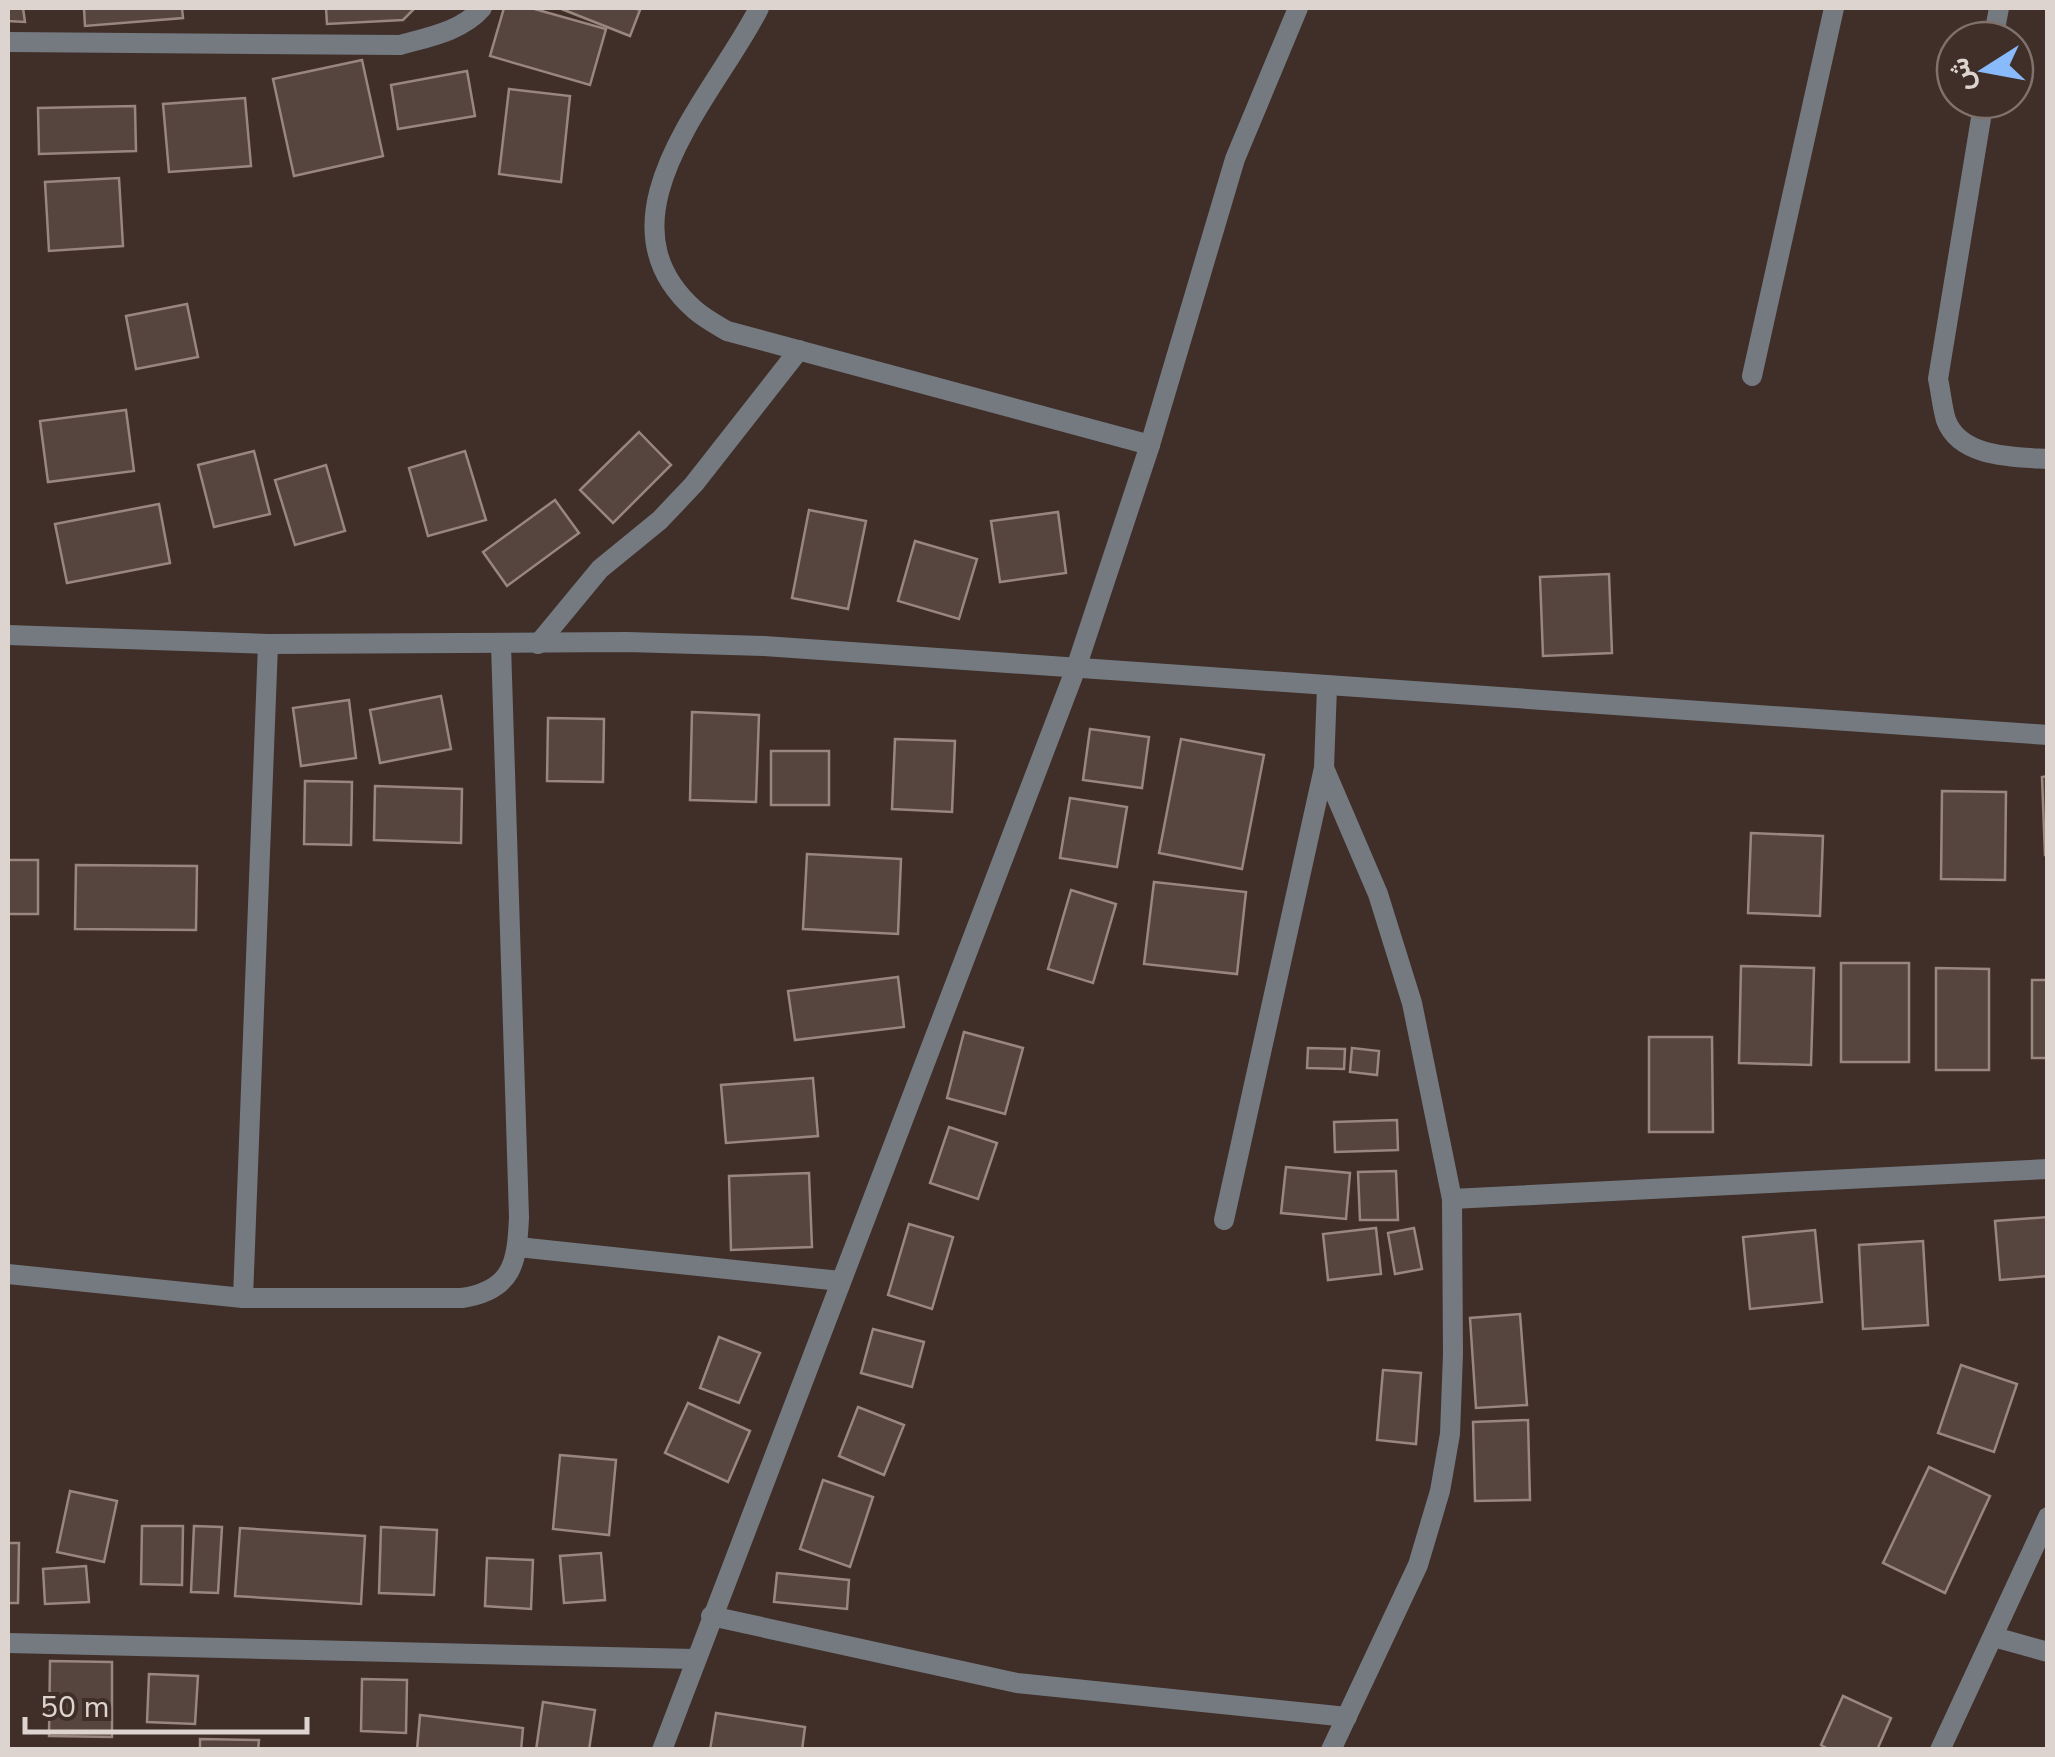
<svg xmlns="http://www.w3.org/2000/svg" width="2055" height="1757" viewBox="0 0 2055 1757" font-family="'Nunito Sans',Vazirmatn,sans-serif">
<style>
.building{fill:#56453e;stroke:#99867e;stroke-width:2.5}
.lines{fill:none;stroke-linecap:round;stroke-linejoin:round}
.minor{stroke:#757a81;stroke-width:20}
</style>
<rect width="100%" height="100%" fill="#3f2f28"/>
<g class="building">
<path d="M8,8h15l2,14 -17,-1z"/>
<path d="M84,8h98l1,10 -98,8z"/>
<path d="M326,8h89l-12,12 -76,4z"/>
<path d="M504,8h27l75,21 -16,56 -100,-29z"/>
<path d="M559,8h75l6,2 -10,26z"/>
<path d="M362,60l21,96 -89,20 -21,-97z"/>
<path d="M467,71l8,45 -77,13 -7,-44z"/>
<path d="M509,89l61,7 -9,86 -62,-8z"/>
<path d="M245,98l6,68 -82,6 -6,-68z"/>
<path d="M135,106l1,45 -97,3 -1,-46z"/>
<path d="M119,178l4,68 -74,5 -4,-69z"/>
<path d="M187,304l11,53 -62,12 -10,-53z"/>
<path d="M126,410l8,61 -86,11 -8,-61z"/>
<path d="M639,432l32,33 -58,58 -33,-33z"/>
<path d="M254,451l16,63 -56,13 -16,-62z"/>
<path d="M465,451l21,69 -58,16 -19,-68z"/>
<path d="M326,465l19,66 -50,14 -20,-65z"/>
<path d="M555,500l24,33 -72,53 -24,-34z"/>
<path d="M159,504l11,59 -103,20 -12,-59z"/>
<path d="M809,510l57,11 -18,88 -56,-11z"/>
<path d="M1058,512l8,61 -66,9 -9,-61z"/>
<path d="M915,541l62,18 -18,60 -61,-18z"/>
<path d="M1609,574l3,79 -69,3 -3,-79z"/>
<path d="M441,696l10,53 -71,14 -10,-53z"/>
<path d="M349,700l7,58 -55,8 -8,-58z"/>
<path d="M692,712l67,3 -3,87 -66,-2z"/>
<path d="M548,718l56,1 -1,63 -56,-1z"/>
<path d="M1090,729l59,8 -7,51 -59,-8z"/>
<path d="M895,739l60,2 -3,71 -60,-3z"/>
<path d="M1181,739l83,16 -22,114 -83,-16z"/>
<rect x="771" y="751" width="58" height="54"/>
<path d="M2048,776v79h-3l-3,-78z"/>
<path d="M305,781l47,1 -1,63 -47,-1z"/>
<path d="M375,786l87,3 -1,54 -87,-3z"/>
<path d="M1942,791l64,1 -1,88 -64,-1z"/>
<path d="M1070,798l57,9 -10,60 -57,-9z"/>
<path d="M1751,833l72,3 -3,80 -72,-3z"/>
<path d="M807,854l94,5 -3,75 -95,-5z"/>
<rect x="8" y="860" width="30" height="54"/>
<path d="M76,865l121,1 -1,64 -121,-1z"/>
<path d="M1154,882l92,10 -9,82 -93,-10z"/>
<path d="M1071,890l45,14 -23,79 -45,-14z"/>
<rect x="1841" y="963" width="68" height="99"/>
<path d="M1741,966l73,2 -3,97 -72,-2z"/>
<path d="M1936,968l53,1v101h-53z"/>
<path d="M898,977l6,50 -109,13 -7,-49z"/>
<rect x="2032" y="980" width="16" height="78"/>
<path d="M964,1032l59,16 -18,66 -58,-16z"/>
<path d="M1649,1037h63l1,95h-64z"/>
<path d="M1308,1048l37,1 -1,20 -37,-1z"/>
<path d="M1352,1048l27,3 -2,24 -27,-3z"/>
<path d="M813,1078l5,58 -92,7 -5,-58z"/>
<path d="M1397,1120l1,30 -63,2 -1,-30z"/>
<path d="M949,1127l48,16 -19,56 -48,-16z"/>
<path d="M1286,1167l64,6 -4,46 -65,-6z"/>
<path d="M1396,1171l2,49h-38l-2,-48z"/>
<path d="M809,1173l3,74 -81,3 -2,-74z"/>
<path d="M2048,1217v59l-48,4 -5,-59z"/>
<path d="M909,1224l44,13 -21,72 -44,-14z"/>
<path d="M1376,1228l5,46 -53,6 -5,-46z"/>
<path d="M1414,1228l8,41 -27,5 -7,-41z"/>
<path d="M1815,1230l7,72 -72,7 -7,-72z"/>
<path d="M1923,1241l5,84 -65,4 -4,-84z"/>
<path d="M1520,1314l7,91 -51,3 -6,-90z"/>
<path d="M873,1329l51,13 -12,45 -51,-14z"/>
<path d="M719,1337l41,16 -21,50 -39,-15z"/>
<path d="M1961,1365l56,19 -23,68 -56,-19z"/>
<path d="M1383,1370l38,3 -5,71 -39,-4z"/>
<path d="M688,1403l62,28 -22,51 -63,-29z"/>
<path d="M858,1407l46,18 -20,50 -45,-19z"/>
<path d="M1528,1420l2,80 -55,1 -2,-79z"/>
<path d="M560,1455l56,5 -7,75 -56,-6z"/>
<path d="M1929,1467l61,29 -45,97 -62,-30z"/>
<path d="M823,1480l50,17 -23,70 -50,-18z"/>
<path d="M70,1491l47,10 -13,61 -47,-10z"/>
<path d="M142,1526h41l-1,59 -41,-1z"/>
<path d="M194,1526l28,1 -4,66 -27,-1z"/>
<path d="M381,1527l56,3 -3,65 -55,-2z"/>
<path d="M240,1528l125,8 -4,68 -126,-8z"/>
<path d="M8,1543h11l-1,60h-10z"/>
<path d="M601,1553l4,47 -41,3 -4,-47z"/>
<path d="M487,1558l46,2 -2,49 -46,-3z"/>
<path d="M86,1566l3,36 -44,2 -2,-35z"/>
<path d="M777,1573l72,7 -2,29 -73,-7z"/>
<path d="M50,1661l62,1v75l-63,-1z"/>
<path d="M149,1674l49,2 -3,48 -48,-2z"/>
<path d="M362,1679l45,1 -1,53 -45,-2z"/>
<path d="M1843,1696l48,22 -14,32h-47l-9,-5z"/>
<path d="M543,1702l52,8 -6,40h-53z"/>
<path d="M716,1713l89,14 -3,23h-92z"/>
<path d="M420,1715l103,13 -2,22h-104z"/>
<path d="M200,1739l59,1 -1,10h-58z"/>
</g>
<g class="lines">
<g class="minor">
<path d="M759,8c-42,85 -169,210 -64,302 9,8 22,15 32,21l423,114"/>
<path d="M1993,40l6,-32"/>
<path d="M8,42l392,3c29,-8 62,-14 82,-37"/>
<path d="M1984,100l-46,279c3,13 4,28 8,41 14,38 68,37 102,39"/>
<path d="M1752,376l82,-368"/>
<path d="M8,635l260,9 359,-2 137,4 1284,89"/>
<path d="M538,644l62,-75 60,-49 34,-36 105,-134"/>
<path d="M1324,768l54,126 34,109 40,196 1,155 -3,80 -10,57 -22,74 -87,185"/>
<path d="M1452,1199l596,-30"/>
<path d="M1224,1220l100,-452 3,-81"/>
<path d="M518,1247l322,34"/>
<path d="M8,1274l235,24h219c51,-8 55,-35 57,-81l-18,-572"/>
<path d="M243,1298l25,-654"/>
<path d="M711,1616l306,67 330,34"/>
<path d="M1994,1637l54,15"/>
<path d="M8,1643l687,16"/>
<path d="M662,1750l414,-1082 74,-223 85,-286 63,-151"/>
<path d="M1940,1750l108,-233"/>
</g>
</g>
<rect width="2055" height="1757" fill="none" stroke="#ded4cf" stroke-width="20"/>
<g transform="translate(1985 70) rotate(259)"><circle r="48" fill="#3f2f28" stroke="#7f716b" stroke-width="2.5"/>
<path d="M0-8L18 38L0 25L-18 38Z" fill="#88bafc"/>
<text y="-15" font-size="28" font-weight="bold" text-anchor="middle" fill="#ded4cf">ش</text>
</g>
<path d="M25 1717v15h282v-15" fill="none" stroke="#ded4cf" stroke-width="5"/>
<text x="40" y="1717" font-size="30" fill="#ded4cf" stroke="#3f2f28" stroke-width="8" paint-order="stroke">50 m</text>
</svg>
